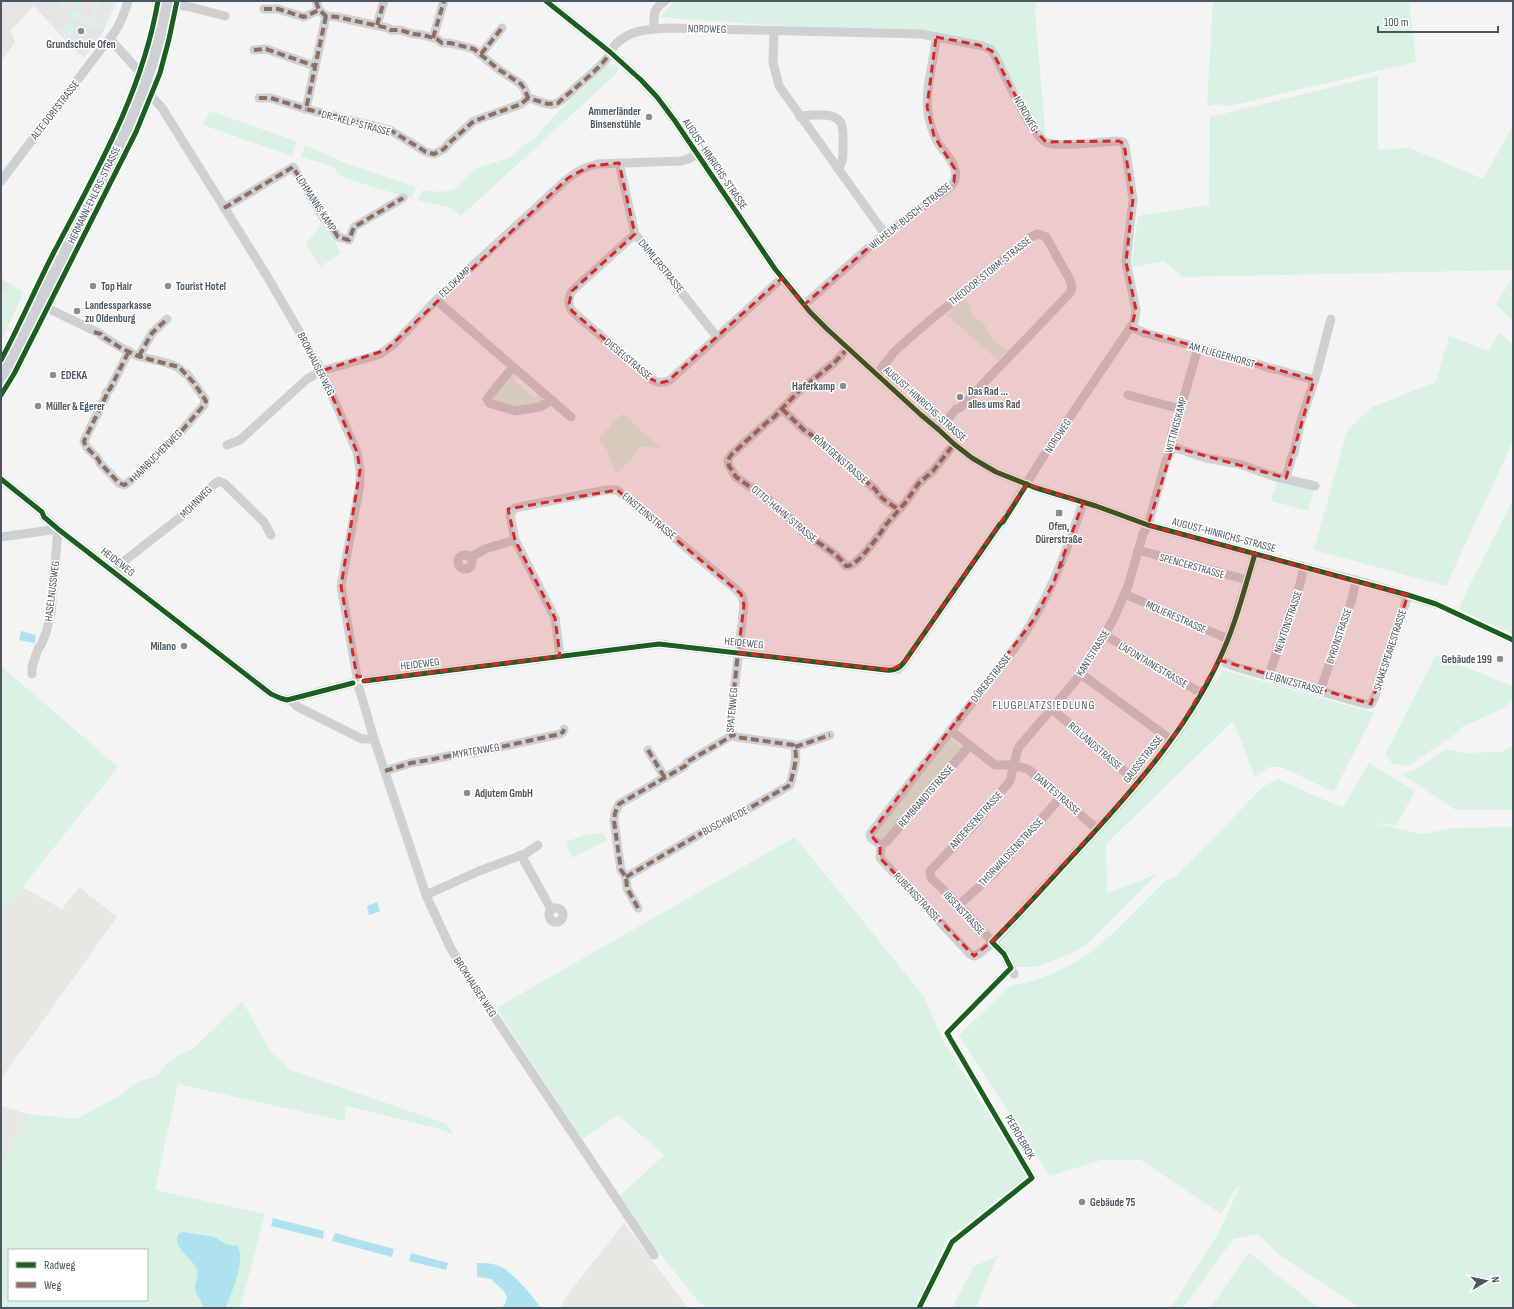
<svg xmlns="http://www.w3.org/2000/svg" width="1514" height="1309" viewBox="0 0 1514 1309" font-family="'Sofia Sans Condensed',sans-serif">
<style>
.commercial{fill:#e8e7e3}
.education{fill:#e6e5e6}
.green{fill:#d9f2e3;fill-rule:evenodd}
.sand{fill:#e7e6e1}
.water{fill:#aee2f0}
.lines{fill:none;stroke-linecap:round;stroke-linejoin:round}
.street{stroke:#ced0d2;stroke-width:9}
.secondary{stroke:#ced0d4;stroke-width:13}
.quiet{stroke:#8d6e63;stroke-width:4;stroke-dasharray:8 4;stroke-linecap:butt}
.cycleway-casing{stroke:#fff;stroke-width:8}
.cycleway{stroke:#1b5e20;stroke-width:5}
.oneway{fill:#727b83}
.marked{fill:#d62828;fill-opacity:0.2;stroke:#d62828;stroke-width:3;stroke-dasharray:8 5;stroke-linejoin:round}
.poi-dot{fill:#868d94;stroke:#fff;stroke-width:1.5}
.labels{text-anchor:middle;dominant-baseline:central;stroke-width:3;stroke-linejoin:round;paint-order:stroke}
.street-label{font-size:11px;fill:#4a5661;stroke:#fff}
.poi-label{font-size:11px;font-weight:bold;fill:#4a5661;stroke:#fff;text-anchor:start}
.neighbourhood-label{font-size:12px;letter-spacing:1px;fill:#5f6368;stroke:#fff}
</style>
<rect width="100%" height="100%" fill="#f4f4f4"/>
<g class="commercial">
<path d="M22,887l40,22 17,-22 38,30 -116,162v-165z"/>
<path d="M1,1106l27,8 -27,54z"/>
<path d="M624,1223l64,85h-128l8,-14z"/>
</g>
<path class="education" d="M1,1h116l-14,31 -19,26 -19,-18 -31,-34 -23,24 4,13 -14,18z"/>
<g class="green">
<path d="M55,1h62l-12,26h-15l-8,-5 -11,-5z"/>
<path d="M675,1h362l-2,11 11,130 -57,-101 -330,-24z"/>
<path d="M1213,1h196l7,61 -187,44 -13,-2 -9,2z"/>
<path d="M70,21l7,7 -12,12 -6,-8z"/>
<path d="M94,39l2,3 -9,12 -5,-3z"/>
<path d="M614,64l4,3v5l-157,144 -9,-8 -35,-8 6,-10 17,2 13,-2 23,-22 36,-11 12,-12 11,-6 9,-12 19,-20 44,-42z"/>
<path d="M1378,76v74l32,-2 73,31 30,-54v145l-330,7 -19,-16 -33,7 7,-52 71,-11 1,-88z"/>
<path d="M210,111l86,30 -4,15 -89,-31z"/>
<path d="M305,145l40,18 71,24 -5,12 -69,-22 -10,-11 -31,-9z"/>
<path d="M323,222l18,31 -21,14 -14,-23z"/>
<path d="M1513,277v45l-17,-18z"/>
<path d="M10,284l14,8 -23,49v-43z"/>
<path d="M964,298l6,7 3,11 11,7c6,17 9,17 23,27l-9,10 -51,-45z"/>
<path d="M1500,332l13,13v96l-67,145 -132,-36 33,-119 25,-24 64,-25 13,-46 40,15z"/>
<path d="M515,372l3,3 -5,5 22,18 5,-5 2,3v6l-3,2 -25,4 -21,-7v-3l19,-25z"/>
<path d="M623,414l37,34 -19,-2 -4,3 -4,9 -17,16 -9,-24 -8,-11 17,-20z"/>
<path d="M1277,480l37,10 -6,21 -37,-10z"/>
<path d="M1513,500v134l-54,-25 8,-19z"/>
<path d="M1436,655l76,31v15l-10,8 -40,18 -5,6 -49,33 -15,-2 -8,-9z"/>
<path d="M1,666l117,101 -117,147z"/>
<path d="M1223,670l151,43 -40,79 -53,-25h-12l-14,10 -22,-56 -127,123 1,49 50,-19 -71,71 -16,9 -35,13h-19l-17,-27 187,-213z"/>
<path d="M949,737l15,13 -79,89c-5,0 -8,-1 -9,-6z"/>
<path d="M1509,747h4v63h-57l-55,-36 12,-3 33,-22 17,4 38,-1z"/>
<path d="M1369,763l46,28 -18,34 -23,-2 47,11 34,-6 58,-1v481h-152l-82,-53 -21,-21 -25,5 -50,69h-12l47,-74 23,-50 -9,10 -11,20 -80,-54h-40l-51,16 -91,-141 51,-49c29,-4 69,-22 91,-42 23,-20 44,-44 66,-65h6l91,-93 14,-7 51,23 14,5z"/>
<path d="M603,833l4,7 -35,18 -6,-16 22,-8z"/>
<path d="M795,837l130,161 15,37 87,142 -80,62 -32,69h-208l-9,-7 -41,-51 -37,-54 44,-41 -46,-40 -36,24 -86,-131z"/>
<path d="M242,1001l29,51 19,18 157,54 7,11 -11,-5 -96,-24 -3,15 -166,-37 -23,106 110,24 -25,94h-239v-140l27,-54 48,5 45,-24 16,-13 20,-6 8,-11 13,-9 16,-8zM9,1250h138v50h-138z"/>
<path d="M1248,1254l4,1 67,53h-109z"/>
<path d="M997,1256l-21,52h-24l21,-41z"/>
</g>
<g class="sand">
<path d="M66,1h5l1,2 5,2 1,5 -3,4h-4l-6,-5 -1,-4z"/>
<path d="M80,1h16l-3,14 -3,5 -9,-2 -2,-7z"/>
<path d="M103,1h10c-4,10 -7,24 -19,26l-2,-5z"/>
<path d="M1,278l9,6 -6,10 -3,-1z"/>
</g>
<g class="water">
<path d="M21,631l15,4 -1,8 -16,-3z"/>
<path d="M377,902l3,9 -11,4 -2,-9z"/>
<path d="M273,1218l51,13 -1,8 -52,-13z"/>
<path d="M183,1232l31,5 14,8 10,1c7,17 -6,46 -13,62h-21c-2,-6 -8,-15 -9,-19 0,-7 5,-16 1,-22 -6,-10 -25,-21 -17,-34z"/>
<path d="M335,1233l59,16 -2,8 -60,-16z"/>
<path d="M411,1253l37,10 -2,7 -37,-9z"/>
<path d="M477,1263c8,0 15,0 22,3 10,3 37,32 41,42h-38l4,-6 1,-5 -3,-6 -13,-12 -14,-2z"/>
</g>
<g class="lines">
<g class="street">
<path d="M316,1l3,9 7,6 11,1 51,11 3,2h9l13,4 10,1 14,4 5,4h8l24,6 24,20 23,15 4,6 3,8c8,1 18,8 26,6 4,0 16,-11 19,-14 9,-9 27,-22 34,-32 2,-2 2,-5 4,-8 14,-20 35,-21 58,-22l252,6 62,12 7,3 4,5c10,17 37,84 54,89 13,4 53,-1 68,-2l7,1 2,4 8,53 -7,63 10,48 -2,12 -93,138 -38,62 -3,2 -96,139 -6,6 -12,1 -227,-26 -295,37"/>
<path d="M546,1l64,51 31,28 16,17 18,24 100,148 35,43 17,17 93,85 19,16 15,14 18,14 24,14 40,16 60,18 52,19 107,29 108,28 73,22"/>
<path d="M166,3l24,4 35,9"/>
<path d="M264,9h14l26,8 15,-7"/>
<path d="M326,16l-20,93 84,21 36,22 8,2 10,-5 5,-6 25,-22 47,-17 7,-6"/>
<path d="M377,25l7,-24"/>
<path d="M654,29c0,-15 -2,-19 11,-28"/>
<path d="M774,31l-1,32 6,23 106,148"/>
<path d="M433,38l11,-37"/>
<path d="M111,40l25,28 13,5"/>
<path d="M254,50l12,-1 49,17"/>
<path d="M481,54l21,-26"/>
<path d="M142,92l12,7 8,9 105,168 51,88 39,88 3,18v14l-19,102 16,91"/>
<path d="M259,98h12l35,11"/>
<path d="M800,117c7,-3 14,-2 22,-2 24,0 21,14 21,33 0,8 0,15 -5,21"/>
<path d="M619,163l16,71 82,103"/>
<path d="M1,181l100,-132c14,-15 21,-27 27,-48"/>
<path d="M224,208l69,-41 30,50 6,6 9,14 11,3 5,-13 49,-29"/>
<path d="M635,234l-63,57c-4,6 -4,14 0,20l79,68c6,4 12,5 19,1l112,-102"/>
<path d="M436,300l135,117"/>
<path d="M39,304l62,30 1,2c12,7 23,15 36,20 10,3 31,6 39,11 5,2 4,6 10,7l18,25 -1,6 -25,29 -6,4 -2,3 -17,17c-1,3 -26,26 -30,27l-5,-2 -19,-20c-3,-9 -14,-12 -16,-22l22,-45v-3l4,-4 19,-38"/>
<path d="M804,305l73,-65 74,-54c13,-16 -4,-30 -13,-43 -3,-5 -5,-11 -7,-17 -10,-31 3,-59 5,-89"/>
<path d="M1131,327l14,6 71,19 4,3c6,-1 39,9 46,12 4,1 4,2 9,2l39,11"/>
<path d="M848,348l-14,15 -35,28 -25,26 -9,7 -34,31 -3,5 1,6 7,11 37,26 3,4 23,19 3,5 34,24 6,6 4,5c11,1 29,-26 36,-35l1,-3 22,-25 14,-20 14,-12 21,-27"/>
<path d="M139,356l13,-23 15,-14"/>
<path d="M513,367l-24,29 -2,3 2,4 26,8 25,-4 12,-7"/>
<path d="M877,374l17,-22 28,-25 109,-90 7,-3 8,3 24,43 2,7 -2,6 -110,115 -4,1 -17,21"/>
<path d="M1128,395l52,14"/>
<path d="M782,409l22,21 4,2 25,21c7,3 11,7 15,13l28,24c4,9 15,14 23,20"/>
<path d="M227,445l13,-5 67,-61 14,-8 50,-14 9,-3 13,-9 50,-52 122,-112c9,-8 20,-14 32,-17l84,-3 7,-2 9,-5"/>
<path d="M1173,447l33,11 33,6 34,12 42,10"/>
<path d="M1286,478l6,-22 2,-3 6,-29 17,-52 14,-53"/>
<path d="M1,479l41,33 2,5 14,12 213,165 9,4 7,2 66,-17"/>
<path d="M1083,503c-19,55 -35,100 -70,147l-143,184 1,4 10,7 -1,13 90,96 4,2c13,-3 49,-47 60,-59 67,-73 143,-145 185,-237 16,-34 25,-70 36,-106"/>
<path d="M1,537l57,-8 -7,84 -5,20 -5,12 -3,4 -6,18v7"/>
<path d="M1138,550l109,30"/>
<circle cx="465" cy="562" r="7"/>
<path d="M471,557l14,-8 30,-9"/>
<path d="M115,572l8,-10 55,-43 15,-13 20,-21 6,-4 6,3 39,38 7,13"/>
<path d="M1125,594l103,45"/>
<path d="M1105,635l96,58"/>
<path d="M560,656l-5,-38 -40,-78 -5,-26 5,-6 91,-18h11l121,101 4,5 2,9 -14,123 1,8 -44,26 -2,4 -66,38 -4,9 -1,8 7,49 5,7 1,11 11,20"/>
<path d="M1219,660l17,7 129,37h6l3,-5 34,-104"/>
<path d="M1081,674l90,66"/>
<path d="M1269,675l31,-91 4,-17"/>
<path d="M359,688l15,51 52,156 25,54 49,76 154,230"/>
<path d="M1320,691l32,-92 4,-19"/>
<path d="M290,699l8,8 64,32h12"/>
<path d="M1052,709l86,74"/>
<path d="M950,730l45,35h18l15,4 69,60"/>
<path d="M795,747l35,-12"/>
<path d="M648,750l17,28"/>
<path d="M385,771l26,-8 23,-4 28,-6h11l87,-19 3,-2 1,-3"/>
<path d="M881,845l6,-4 83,-96"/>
<path d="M521,855l30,54"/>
<path d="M626,877l84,-49 5,-1 19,-10 56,-32c2,-10 10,-31 3,-40l-57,-8 -4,-3"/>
<path d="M426,895l53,-24 46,-17 13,-9"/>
<path d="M959,905l35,-32 67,-76"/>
<circle cx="556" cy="915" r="7"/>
<path d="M1014,974l-10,-20 -50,-54 -23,-22 -1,-7 44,-46 36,-44 7,-29 2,-5 58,-68 24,-37 14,-26 13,-30 15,-52 5,-9 18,-64 7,-14 -1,-14 4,-8 22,-77"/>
</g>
<path class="secondary" d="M1,378c33,-64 67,-127 98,-192 29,-60 57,-119 67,-185"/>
<g class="quiet">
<path d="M316,1l3,9 7,6 11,1 51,11 3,2h9l13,4 10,1 14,4 5,4h8l24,6 24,20 23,15 4,6 3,8 20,6 10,-1c13,-13 45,-35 52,-51"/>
<path d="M264,9h14l26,8 15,-7"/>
<path d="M326,16l-20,93 84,21 36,22 8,2 10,-5 5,-6 25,-22 47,-17 7,-6"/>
<path d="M377,25l7,-24"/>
<path d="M433,38l11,-37"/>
<path d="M254,50l12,-1 49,17"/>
<path d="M481,54l21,-26"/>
<path d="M259,98h12l35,11"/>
<path d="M224,208l69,-41 30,50 6,6 9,14 11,3 5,-13 49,-29"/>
<path d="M94,332l7,2 1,2 19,12 19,9 3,-1 5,3 31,8 15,16 12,18 -2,4 -25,29 -6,4 -2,3 -17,17c-1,3 -26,26 -30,27l-5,-2 -19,-20c-3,-9 -14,-12 -16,-22l22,-45v-3l4,-4 19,-38"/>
<path d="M848,348l-14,15 -35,28 -25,26 -9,7 -34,31 -3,5 1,6 7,11 37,26 3,4 23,19 3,5 34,24 6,6 4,5c11,1 29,-26 36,-35l1,-3 22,-25 14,-20 14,-12 21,-27"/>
<path d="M139,356l13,-23 15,-14"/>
<path d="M782,409l22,21 4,2 25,21c7,3 11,7 15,13l28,24c4,9 15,14 23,20"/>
<path d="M795,747l35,-12"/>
<path d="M648,750l17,28"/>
<path d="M385,771l26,-8 23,-4 28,-6h11l87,-19 3,-2 1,-3"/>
<path d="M626,877l84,-49 5,-1 19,-10 56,-32c2,-10 10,-31 3,-40l-57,-8 -4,-3"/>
<path d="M638,908l-11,-20 -1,-11 -5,-7 -7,-49 1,-8 4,-9 66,-38 2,-4 43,-25 2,-3 -2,-6 8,-75"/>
</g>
<defs>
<g id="cycleway">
<path d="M546,1l64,51 31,28 16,17 18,24 100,148 35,43 17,17 93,85 19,16 15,14 18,14 24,14 40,16 60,18 52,19 260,70 28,9 77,36"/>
<path d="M1,360c19,-35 34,-71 52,-106 43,-82 89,-160 105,-253"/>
<path d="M1,395l13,-21 122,-242 24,-59 9,-34 8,-38"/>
<path d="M1,479l41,33 2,5 14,12 213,165 9,4 7,2 66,-17"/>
<path d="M364,681l295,-37 227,26c9,1 14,-2 19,-9l95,-137 3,-2 24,-38"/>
<path d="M919,1308l33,-66 80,-64 -85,-145 64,-65 -7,-14 -12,-12c29,-29 56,-60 85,-91 53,-58 108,-118 142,-191 16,-33 25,-70 36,-106"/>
</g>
</defs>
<use href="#cycleway" class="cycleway-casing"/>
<use href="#cycleway" class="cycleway"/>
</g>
<defs><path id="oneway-solid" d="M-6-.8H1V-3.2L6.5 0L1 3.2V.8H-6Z"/></defs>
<g class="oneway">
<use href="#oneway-solid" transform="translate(1062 563) rotate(111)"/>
<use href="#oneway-solid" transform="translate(960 717) rotate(128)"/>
</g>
<path class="marked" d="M936,37l43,8 13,6 40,76 14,15 73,-1 5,3 9,55 -7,63 10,48 -5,18 183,52 -28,98 -113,-31 -25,78 260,70 -37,109 -152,-44 -42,72 -39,51 -140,153 -24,20 -94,-98v-12l-10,-12 162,-212 21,-38 30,-81 -56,-19 -123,179 -14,7 -152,-17 6,-48 -3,-11 -124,-104 -109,19 7,31 40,78 5,38 -196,25 -1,-5 -6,1 -16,-91 19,-116 -3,-18 -36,-81 65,-21 182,-172 22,-12 29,-3 16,71 -63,57 -3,13 3,7 79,68 8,4 9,-2 114,-103 22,27 73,-65 77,-58 1,-13 -21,-33 -7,-29z"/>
<g class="poi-dot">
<circle cx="81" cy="31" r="4"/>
<circle cx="649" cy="117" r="4"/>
<circle cx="93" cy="286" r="4"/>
<circle cx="168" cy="286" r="4"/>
<circle cx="77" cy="311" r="4"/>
<circle cx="53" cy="375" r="4"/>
<circle cx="843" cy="386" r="4"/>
<circle cx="960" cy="397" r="4"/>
<circle cx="38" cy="406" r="4"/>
<rect x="1055" y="509" width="8" height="8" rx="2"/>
<circle cx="184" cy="646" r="4"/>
<circle cx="1500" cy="659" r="4"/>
<circle cx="467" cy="793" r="4"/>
<circle cx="1082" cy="1202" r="4"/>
</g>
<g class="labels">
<g class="street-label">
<text transform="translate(707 29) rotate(1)">NORDWEG</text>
<text transform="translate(55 110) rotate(-52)">ALTE DORFSTRASSE</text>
<text transform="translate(1026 114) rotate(60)">NORDWEG</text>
<text transform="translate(356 123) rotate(15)">DR.-KELP-STRASSE</text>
<text transform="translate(715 164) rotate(56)">AUGUST-HINRICHS-STRASSE</text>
<text transform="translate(94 195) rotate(-64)">HERMANN-EHLERS-STRASSE</text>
<text transform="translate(316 203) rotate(57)">LOHMANNS KAMP</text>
<text transform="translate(910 216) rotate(-38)">WILHELM-BUSCH-STRASSE</text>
<text transform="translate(661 266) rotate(51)">DAIMLERSTRASSE</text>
<text transform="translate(990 271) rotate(-39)">THEODOR-STORM-STRASSE</text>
<text transform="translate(455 282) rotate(-43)">FELDKAMP</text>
<text transform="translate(1222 355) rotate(16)">AM FLIEGERHORST</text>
<text transform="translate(628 359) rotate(40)">DIESELSTRASSE</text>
<text transform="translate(316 364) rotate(63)">BROKHAUSER WEG</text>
<text transform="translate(925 404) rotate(42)">AUGUST-HINRICHS-STRASSE</text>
<text transform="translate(1176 425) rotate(-75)">WITTINGSKAMP</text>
<text transform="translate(1058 436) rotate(-56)">NORDWEG</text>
<text transform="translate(157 455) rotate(-45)">HAINBUCHENWEG</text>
<text transform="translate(840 459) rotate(41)">RÖNTGENSTRASSE</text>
<text transform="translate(196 502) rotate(-45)">MOHNWEG</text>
<text transform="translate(784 514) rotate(40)">OTTO-HAHN-STRASSE</text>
<text transform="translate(649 516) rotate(40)">EINSTEINSTRASSE</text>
<text transform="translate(1224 535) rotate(15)">AUGUST-HINRICHS-STRASSE</text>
<text transform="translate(118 562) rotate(38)">HEIDEWEG</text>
<text transform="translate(1192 566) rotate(16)">SPENCERSTRASSE</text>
<text transform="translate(52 591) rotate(-83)">HASELNUSSWEG</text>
<text transform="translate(1176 617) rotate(24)">MOLIERESTRASSE</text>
<text transform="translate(1288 622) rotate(-71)">NEWTONSTRASSE</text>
<text transform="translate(1339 636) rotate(-71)">BYRONSTRASSE</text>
<text transform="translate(744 643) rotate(6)">HEIDEWEG</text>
<text transform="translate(1390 650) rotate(-72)">SHAKESPEARESTRASSE</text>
<text transform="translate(1093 653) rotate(-58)">KANTSTRASSE</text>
<text transform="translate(420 664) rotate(-7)">HEIDEWEG</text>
<text transform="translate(1153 665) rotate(31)">LAFONTAINESTRASSE</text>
<text transform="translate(991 678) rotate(-52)">DÜRERSTRASSE</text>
<text transform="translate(1295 683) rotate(16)">LEIBNIZSTRASSE</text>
<text transform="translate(732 710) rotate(-85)">SPATENWEG</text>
<text transform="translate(1095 746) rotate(41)">ROLLANDSTRASSE</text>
<text transform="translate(476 751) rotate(-10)">MYRTENWEG</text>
<text transform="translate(1143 759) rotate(-52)">GAUSSSTRASSE</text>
<text transform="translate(1057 794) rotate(41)">DANTESTRASSE</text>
<text transform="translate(926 796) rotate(-49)">REMBRANDTSTRASSE</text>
<text transform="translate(976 820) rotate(-48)">ANDERSENSTRASSE</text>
<text transform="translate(725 821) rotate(-27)">BUSCHWEIDE</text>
<text transform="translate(1011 852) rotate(-47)">THORWALDSENSTRASSE</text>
<text transform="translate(917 897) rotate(47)">RUBENSSTRASSE</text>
<text transform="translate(964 913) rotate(47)">IBSENSTRASSE</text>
<text transform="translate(475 987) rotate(57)">BROKHAUSER WEG</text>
<text transform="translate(1020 1137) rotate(60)">PEERDEBROK</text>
</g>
<g class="poi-label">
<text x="81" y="44" text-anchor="middle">Grundschule Ofen</text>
<text x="641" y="111" text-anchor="end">Ammerländer<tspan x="641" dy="13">Binsenstühle</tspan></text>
<text x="101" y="286">Top Hair</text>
<text x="176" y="286">Tourist Hotel</text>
<text x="85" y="305">Landessparkasse<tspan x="85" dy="13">zu Oldenburg</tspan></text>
<text x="61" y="375">EDEKA</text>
<text x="835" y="386" text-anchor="end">Haferkamp</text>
<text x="968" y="391">Das Rad ...<tspan x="968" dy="13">alles ums Rad</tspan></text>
<text x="46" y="406">Müller &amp; Egerer</text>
<text x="1059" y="526" text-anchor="middle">Ofen,<tspan x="1059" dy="13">Dürerstraße</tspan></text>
<text x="176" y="646" text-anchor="end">Milano</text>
<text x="1492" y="659" text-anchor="end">Gebäude 199</text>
<text x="475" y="793">Adjutem GmbH</text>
<text x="1090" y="1202">Gebäude 75</text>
</g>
<g class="neighbourhood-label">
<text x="1044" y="705">FLUGPLATZSIEDLUNG</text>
</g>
</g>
<rect width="1514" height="1309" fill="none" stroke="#4a5661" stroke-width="4"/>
<rect x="8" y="1249" width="140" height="52" fill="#ffffff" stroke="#b7bbc0"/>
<rect x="16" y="1262" width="20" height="6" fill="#1b5e20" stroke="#b7bbc0"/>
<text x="44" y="1269" font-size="12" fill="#4a5661">Radweg</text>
<rect x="16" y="1282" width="20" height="6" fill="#8d6e63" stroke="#b7bbc0"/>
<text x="44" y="1289" font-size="12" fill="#4a5661">Weg</text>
<g transform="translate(1486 1281) rotate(81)" stroke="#ffffff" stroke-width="3" paint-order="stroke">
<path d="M0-3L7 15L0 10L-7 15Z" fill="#4a5661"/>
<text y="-6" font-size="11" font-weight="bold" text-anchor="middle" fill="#4a5661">N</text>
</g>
<path d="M1378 26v6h120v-6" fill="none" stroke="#4a5661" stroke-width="2"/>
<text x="1384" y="26" font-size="12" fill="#4a5661" stroke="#ffffff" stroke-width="3" paint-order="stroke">100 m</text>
</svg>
